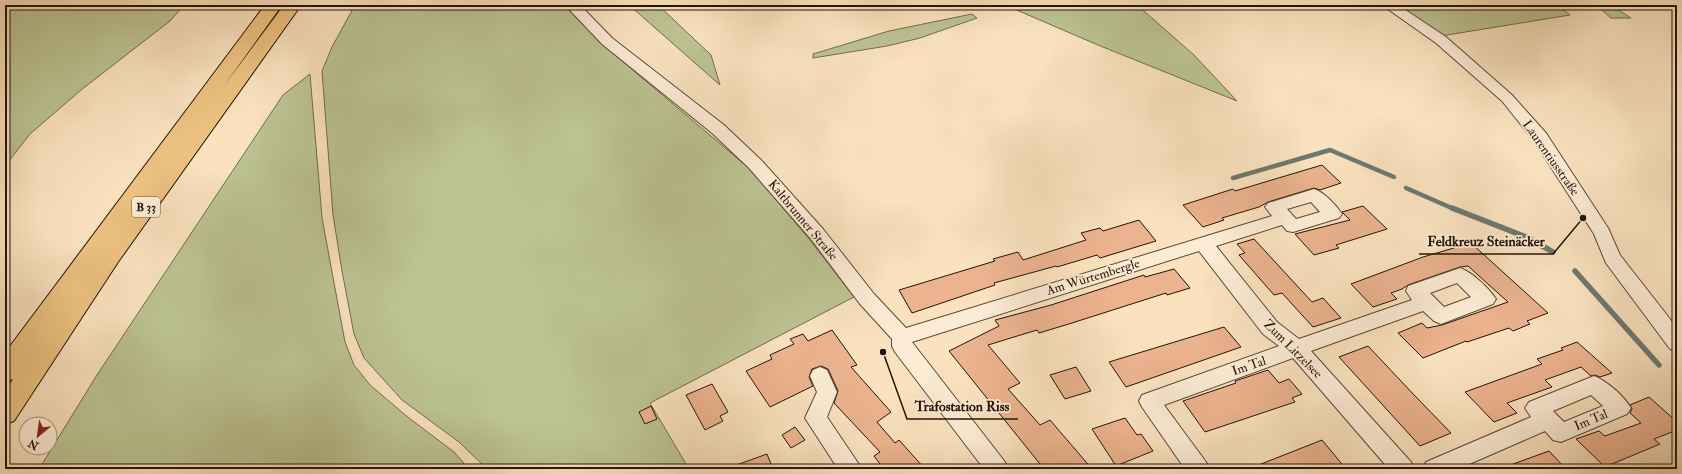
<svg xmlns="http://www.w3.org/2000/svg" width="1682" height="474" viewBox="0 0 1682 474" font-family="'IM FELL Double Pica',serif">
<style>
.green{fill:#bcc393;stroke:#706b4f}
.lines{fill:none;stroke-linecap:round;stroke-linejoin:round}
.stream-far1{stroke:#6d7970;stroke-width:4.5}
.stream{stroke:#6d7970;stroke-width:5.5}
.building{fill:#ebb38e;stroke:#24130b}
.minor-casing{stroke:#5a4738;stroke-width:2}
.highway-casing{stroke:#24130b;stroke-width:2}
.minor{fill:#fcecd5;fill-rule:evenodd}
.highway{fill:#edc180;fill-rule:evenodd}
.labels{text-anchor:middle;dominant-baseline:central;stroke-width:3.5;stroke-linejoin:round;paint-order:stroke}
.shield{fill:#fcecd5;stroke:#655448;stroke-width:1}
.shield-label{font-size:12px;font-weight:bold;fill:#24130b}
.street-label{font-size:13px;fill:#24130b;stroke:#fcecd5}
.leader{fill:none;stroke:#24130b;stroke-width:1.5}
.callout-dot{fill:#24130b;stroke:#fcecd5;stroke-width:1.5}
.callout-label{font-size:14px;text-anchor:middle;font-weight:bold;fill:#24130b;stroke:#fcecd5;stroke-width:3.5;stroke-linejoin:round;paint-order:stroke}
</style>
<rect width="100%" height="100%" fill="#fae2bf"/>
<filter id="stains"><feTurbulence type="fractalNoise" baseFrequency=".005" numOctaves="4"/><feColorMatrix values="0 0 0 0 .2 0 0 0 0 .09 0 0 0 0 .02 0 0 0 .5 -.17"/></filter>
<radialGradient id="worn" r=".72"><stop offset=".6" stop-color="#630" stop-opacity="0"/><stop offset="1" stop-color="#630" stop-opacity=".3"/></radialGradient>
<g class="green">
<path d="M5,5h179l-14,16 -89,69 -51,44 -25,32z"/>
<path d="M355,5h209l38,39 148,125 60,71 44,57 -204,106 39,66h-202l-28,-27 -57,-42 -38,-42 -10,-24 -12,-63 -9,-56 -11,-144 10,-24z"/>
<path d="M629,5h29l53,50 9,30z"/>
<path d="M1005,5h132l57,50 43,46 -139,-56z"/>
<path d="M1396,5h161l13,10 -129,21z"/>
<path d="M1596,5h15l20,13h-20z"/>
<path d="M972,14l5,4 -57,20 -33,8 -74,12v-4l76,-23z"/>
<path d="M310,74l12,144 23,124 9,23 16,20 39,33 45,34 15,17h-430l58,-94 186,-280z"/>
</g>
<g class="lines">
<g class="stream-far1">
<path d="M1233,178l97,-28 64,27"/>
<path d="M1406,188l48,21"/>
</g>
<g class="stream">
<path d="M1452,208l74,29 27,15"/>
<path d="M1575,271l84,94"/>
</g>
</g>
<g class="building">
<path d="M1322,165l19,18 -21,7 -6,-2 -46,14 -9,5 -37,11 2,2 -21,7 -20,-22 50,-16 2,2z"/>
<path d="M1363,206l24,23 -51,16 3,3 -25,7 -19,-21 55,-14 -8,-8z"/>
<path d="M1139,220l17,21 -56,17 -3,-3 -40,12 -1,-1 -62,17 1,2 -83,28 -13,-23 96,-29 -2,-2 25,-7 5,8 63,-20 -5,-7 19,-5 3,3z"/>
<path d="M1254,239l58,63 11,-4 18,20 -28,9 -31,-34 -8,2 -35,-40 6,-2 -8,-9z"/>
<path d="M1471,243l77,70 -21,8 3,3 -17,7 -4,-3 -42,14 -1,-1 -43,17 -25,-25 24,-10 5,5 15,-3 66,-23 -40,-36 -8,1 -52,18 -6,4 -11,4 6,6 -24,8 -22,-23 72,-27z"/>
<path d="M1174,269l16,19 -23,7 -1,-2 -94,30 -33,10 -2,-3 -49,15 32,38 -12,6 32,36 10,-5 42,49h-48l-95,-118 50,-25 -4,-6 56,-15 93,-30 1,2z"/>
<path d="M1224,327l17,20 -115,40 -17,-25z"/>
<path d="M832,330l25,35 -6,2 40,45 -14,10 18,21 4,-3 26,29h-41l-10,-13 6,-4 -46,-49 4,-12 -10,-22 -7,-3 -9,3 -3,8 4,9 -43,21 -24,-36 26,-12 -2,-4 24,-11 -4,-5 13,-5 5,7z"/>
<path d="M1577,342l35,31 -12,4 -5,-2 -4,1 -10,-9 -36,13 7,7 -45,16 10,10 -23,9 -29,-30 77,-28 -5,-5 26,-9 -2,-2z"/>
<path d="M1368,346l48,51 35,36 -31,13 -81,-89z"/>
<path d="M1076,367l15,24 -26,8 -15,-24z"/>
<path d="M1268,370l11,13 10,-4 13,15 -10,4 3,4 -90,30 -22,-31 53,-18 -1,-2z"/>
<path d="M712,384l16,28 -8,4 3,5 -18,9 -19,-35z"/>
<path d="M1649,397l28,25v8l-23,9 6,5 -55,23 -29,-28 23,-8 6,5 36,-13 -11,-10 2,-4 -2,-4z"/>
<path d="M651,406l6,13 -12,5 -6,-12z"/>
<path d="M1125,418l12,17 4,-1 12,17 -37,15 -24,-37z"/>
<path d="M795,427l10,13 -14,8 -9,-13z"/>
<path d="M1322,440l24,29h-95v-1z"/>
<path d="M1549,451l17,18h-60l-1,-2z"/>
<path d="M767,454l6,15h-41l-1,-2z"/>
</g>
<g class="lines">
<defs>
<g id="minor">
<path d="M565,5h15l32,33 112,87 37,35 62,69 51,65 32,34 366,-112 -7,-9 3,-4 46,-14c10,3 22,16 28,25l-3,4 -46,14 -6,-1 -5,-6 -66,21 61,76 22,17 113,-39 -6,-9 2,-5 52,-18c12,4 29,20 36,31l-3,5 -52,20 -7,-3 -11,-10 -112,40 100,111 3,7h-25l-96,-111 -129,47 42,57 3,7h-24l-43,-62 -3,-6 3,-6 137,-49 -16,-12 -64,-83 -287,91 93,120 3,7h-24l-89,-117 -3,-6v-7l-32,-35 -49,-65 -62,-71 -37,-35 -110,-89zM1311,202l9,10 -24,7 -9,-10zM1457,283l14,14 -27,10 -14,-14z"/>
<path d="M1382,5h16l48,32 66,58 34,38 62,95 12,27 57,73v23l-7,-2 -64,-86 -12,-29 -60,-93 -32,-40 -66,-58z"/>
<path d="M820,367l7,3 10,22 -10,25 35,52h-24l-33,-51 12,-26 -7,-16 3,-6z"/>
<path d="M1594,376c13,5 30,20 37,32l-4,6 -66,28 -8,-2 -8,-9 -87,38h-35l3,-7 105,-45 -6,-9 4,-6zM1591,395l12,11 -39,16 -11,-11z"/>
</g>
<path id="highway" d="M265,5h17l-59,82 61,-82h17l-183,257 -104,159 -9,3v-32l8,-13 -8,3v-29z"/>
</defs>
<use href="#minor" class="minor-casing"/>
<use href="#highway" class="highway-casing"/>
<use href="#minor" class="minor"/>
<use href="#highway" class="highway"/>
</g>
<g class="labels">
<rect class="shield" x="132" y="197" width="28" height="20" rx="3"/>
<g class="shield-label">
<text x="146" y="207">B 33</text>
</g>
<g class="street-label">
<text transform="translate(1551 158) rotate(55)">Laurentiusstraße</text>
<text transform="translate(803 220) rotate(50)">Kaltbrunner Straße</text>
<text transform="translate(1093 277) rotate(-17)">Am Würtembergle</text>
<text transform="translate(1293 349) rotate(45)">Zum Litzelsee</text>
<text transform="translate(1249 366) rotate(-19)">Im Tal</text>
<text transform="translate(1591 420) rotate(-23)">Im Tal</text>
</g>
</g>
<path class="leader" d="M1583 218L1553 254H1419M883 352L907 419H1018"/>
<g class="callout-dot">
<circle cx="1583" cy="218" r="4"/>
<circle cx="883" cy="352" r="4"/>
</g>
<g class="callout-label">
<text x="1486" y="246">Feldkreuz Steinäcker</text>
<text x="962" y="411">Trafostation Riss</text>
</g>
<rect width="1682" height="474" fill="none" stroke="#fae2bf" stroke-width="20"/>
<rect x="6" y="6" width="1670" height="462" fill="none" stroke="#24130b" stroke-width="2"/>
<rect x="10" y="10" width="1662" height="454" fill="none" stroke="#24130b"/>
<g transform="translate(38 436) rotate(209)"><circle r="19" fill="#fcecd5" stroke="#a69584"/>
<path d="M0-3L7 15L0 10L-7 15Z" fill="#8f2418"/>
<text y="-6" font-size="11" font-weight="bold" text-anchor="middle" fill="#24130b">N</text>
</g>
<rect width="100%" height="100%" filter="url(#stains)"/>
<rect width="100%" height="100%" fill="url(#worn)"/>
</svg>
